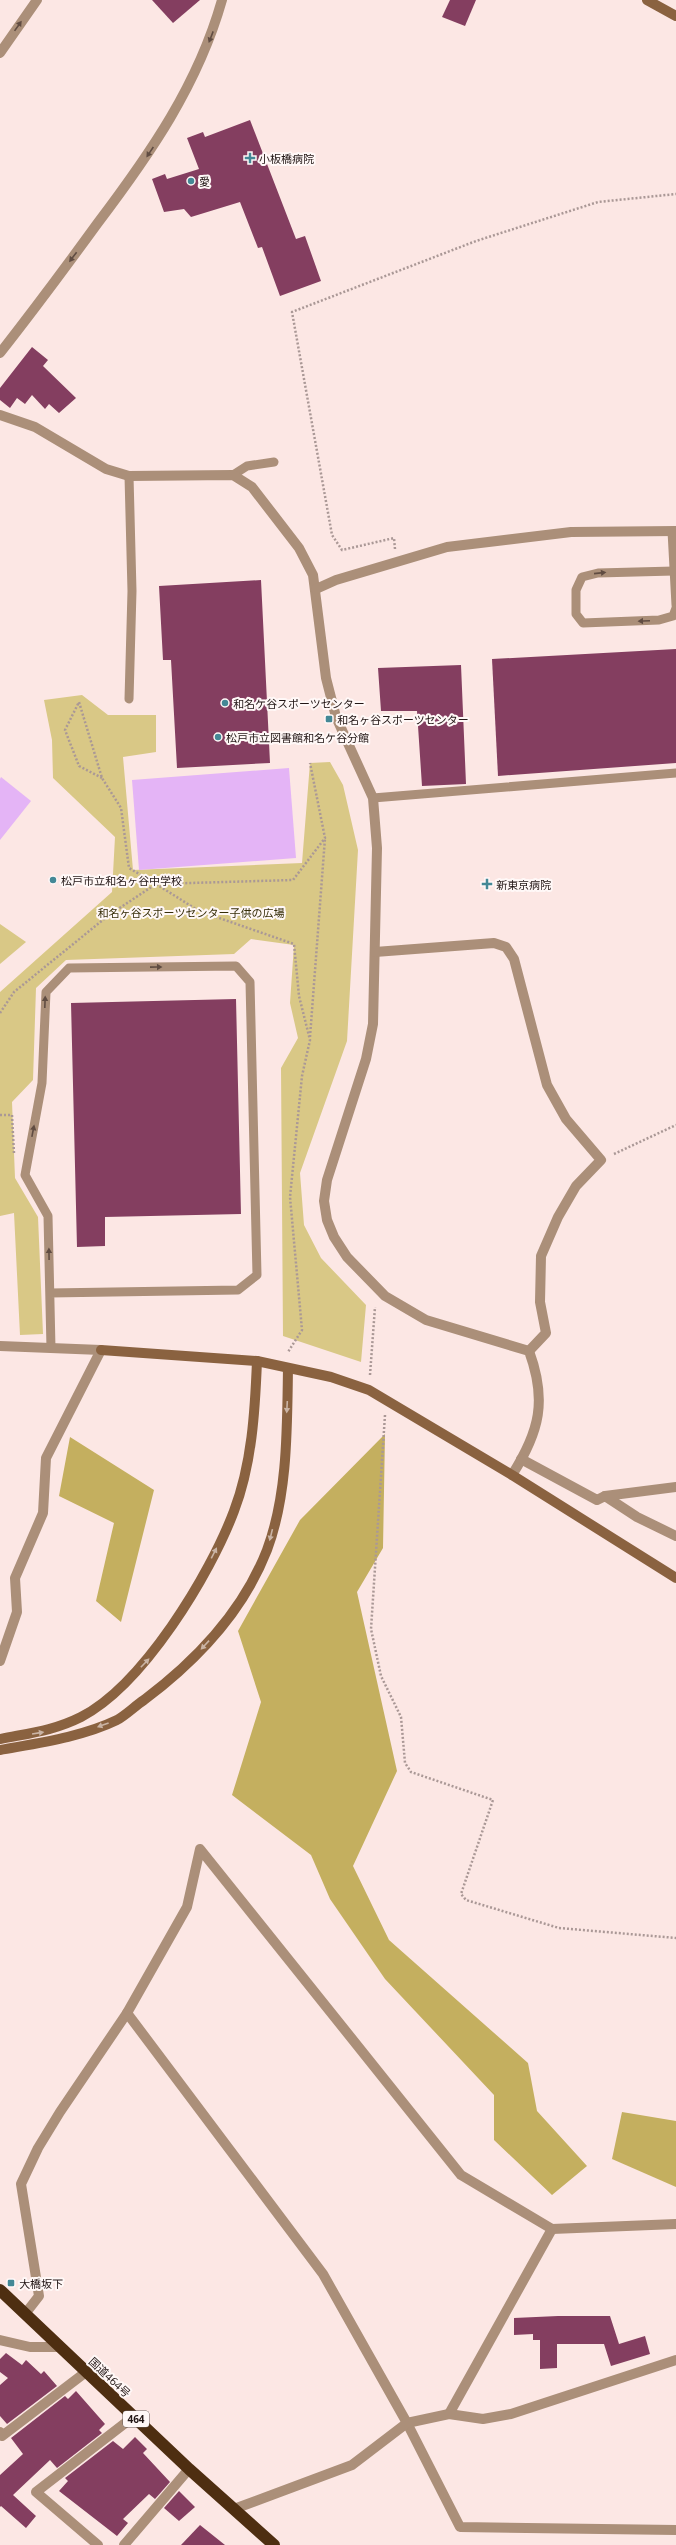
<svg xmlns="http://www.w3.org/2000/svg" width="676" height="2545" viewBox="0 0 676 2545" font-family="'Open Sans','Noto Sans JP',sans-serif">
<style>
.green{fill:#d9c886}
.forest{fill:#c4af5f}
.water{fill:#e4b4f6}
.building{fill:#843e60}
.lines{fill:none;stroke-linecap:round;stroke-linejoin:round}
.path{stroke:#aa9896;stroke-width:2.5;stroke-dasharray:2 2;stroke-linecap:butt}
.lane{stroke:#ab8f79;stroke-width:9}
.street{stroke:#ab8f79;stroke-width:10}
.secondary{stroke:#8a6240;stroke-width:10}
.highway{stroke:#4e2e11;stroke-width:12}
.oneway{fill:#604c42}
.oneway2{fill:#cab4a5}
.poi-dot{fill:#448896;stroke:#fff8f7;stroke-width:1.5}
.labels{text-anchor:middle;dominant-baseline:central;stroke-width:4;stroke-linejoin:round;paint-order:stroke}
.shield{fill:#fff8f7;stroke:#645a59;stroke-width:1}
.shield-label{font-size:10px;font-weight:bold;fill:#221615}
.poi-label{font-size:11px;fill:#221615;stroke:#fff8f7;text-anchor:start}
.park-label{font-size:11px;fill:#372e09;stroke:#fff8f7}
.street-label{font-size:11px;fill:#221615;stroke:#fff8f7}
</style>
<rect width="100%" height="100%" fill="#fce7e4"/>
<g class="green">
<path d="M82,695l26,20h48v37l-33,5 10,113 169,-7 8,-100 20,-1 13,23 15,65 -11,191 -47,132 4,52 17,33 45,47 -5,57 -78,-26 -2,-268 17,-30 -8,-35 4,-58 -43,-6 -17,15 -168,6 -30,28 -3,92 -21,22 3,76 23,39 5,117 -23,1 -6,-122 -14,3v-224l112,-100 3,-55 -62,-59 -1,-38 -8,-40z"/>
<path d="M0,924l26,18 -26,22z"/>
</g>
<g class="forest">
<path d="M385,1434l-2,114 -26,44 40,179 -44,95 36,74 139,123 9,48 50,55 -35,29 -58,-55v-45l-109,-116 -55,-80 -19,-44 -79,-60 29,-93 -23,-71 62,-111z"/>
<path d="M70,1437l84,53 -33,132 -25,-21 18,-78 -55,-27z"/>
<path d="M622,2112l54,9v66l-64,-28z"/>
</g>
<g class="water">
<path d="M289,768l7,90 -157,12 -7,-90z"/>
<path d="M1,777l30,24 -31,39v-61z"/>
</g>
<g class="building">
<path d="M152,0h48l-27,23z"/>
<path d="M450,0h26l-11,26 -23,-9z"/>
<path d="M250,120l46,119 9,-3 16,45 -41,15 -18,-49 -4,1 -18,-46 -49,15 -7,-8 -20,3 -12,-33 13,-5 2,5 32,-10 -12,-31 16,-6 2,5z"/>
<path d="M32,347l16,13 -5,6 33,32 -17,15 -10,-9 -4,5 -13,-14 -7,9 -8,-6 -7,10 -10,-8v-12z"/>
<path d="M261,580l9,183 -93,5 -6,-108h-8l-4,-74z"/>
<path d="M676,649v114l-178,13 -6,-117z"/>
<path d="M461,665l5,119 -44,2 -5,-75h-36l-3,-43z"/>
<path d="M236,999l5,215 -136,3v29l-28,1 -6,-244z"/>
<path d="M558,2316h52l9,28 26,-8 5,18 -39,12 -7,-22h-47v24l-17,1v-29h-7v-6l-19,1v-17z"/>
<path d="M6,2353l16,12 4,-5 15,14 3,-3 13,15 -50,38 -7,-8v-31l8,-7 -8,-6v-13z"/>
<path d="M76,2391l29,33 -6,6 3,3 -45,35 -7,-8 -37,35 23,21 -10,12 -25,-22 -1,1v-32l23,-21 -12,-16 54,-42 3,3z"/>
<path d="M135,2437l12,12 -4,4 27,29 -15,17 -6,-5 -26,25 5,4 -11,13 -58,-45 9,-10 -3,-3 48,-37 10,8z"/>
<path d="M179,2491l16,16 -16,14 -15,-13z"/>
<path d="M200,2525l25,20h-44z"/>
</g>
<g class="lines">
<g class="path">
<path d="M395,549l-1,-11 -52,12 -10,-15 -40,-223 184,-71 122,-39 78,-8"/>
<path d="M102,778l-23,-12 -14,-36 14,-28 23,76 19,30 8,60 27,16 137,-4 32,-42 -15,-75"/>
<path d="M0,1013l14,-21 95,-77 47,-31 43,27 95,33 5,52 11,44 -8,36 -12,121 12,133 -14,22"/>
<path d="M310,1037l15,-199"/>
<path d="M0,1115h12l2,38"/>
<path d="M614,1154l62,-29"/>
<path d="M370,1375l5,-68"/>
<path d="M385,1415l-14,214 10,47 20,41 4,46 6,9 82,28 -32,94 5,6 93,28 117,10"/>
</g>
<g class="lane">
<path d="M233,475l14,-9 27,-4"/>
<path d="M129,476l3,115 -3,108"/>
<path d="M672,531l4,74"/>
<path d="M674,571l-76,2 -16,4 -6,13v24l7,9 76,-3 14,-4 3,-8"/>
<path d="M373,798l303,-25"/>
<path d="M50,1293l188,-3 19,-15 -7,-293 -14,-16 -167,2 -23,24 -4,91 -17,92 23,41 3,132"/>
</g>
<g class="street">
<path d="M0,53l37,-53"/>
<path d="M0,353c33,-42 65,-85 97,-129 53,-70 101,-139 125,-224"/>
<path d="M0,415l35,12 71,42 23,7 104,-1 19,12 47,61 14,27 13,103 10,39 37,81 4,50 -4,176 -7,35 -39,121 -3,21 3,19 7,17 13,20 38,39 41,24 103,31c18,49 11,80 -17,124"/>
<path d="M316,589l20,-9 111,-33 124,-15 105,-1"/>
<path d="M375,952l119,-9 12,4 8,12 33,126 19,34 35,41 -25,26 -18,31 -17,39 -1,46 6,31 -17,18"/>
<path d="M0,1346l101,4 -55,108 -3,55 -28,65 2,34 -17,49"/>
<path d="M521,1459l76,41 8,-4 32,21 39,19"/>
<path d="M605,1496l71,-9"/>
<path d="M676,2224l-124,5 -91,-54 -261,-326 -13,58 -60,106 196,261 84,149 53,104 216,3"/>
<path d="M25,2314l14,-18 -18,-112 17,-36 22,-36 67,-99"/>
<path d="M0,2340l30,7h29"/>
<path d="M449,2414l103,-185"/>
<path d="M0,2432l2,4 84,-64"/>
<path d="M234,2509l118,-44 55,-42 42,-9 34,5 28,-5 165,-54"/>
<path d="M98,2545l-62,-53 97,-75"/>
<path d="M124,2545l65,-76"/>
</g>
<g class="secondary">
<path d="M647,0l29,16"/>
<path d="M101,1350l156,11 74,16 38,13 143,85 164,103"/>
<path d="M0,1739c30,-6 53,-8 81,-22 62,-32 129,-142 153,-206 18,-47 21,-100 23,-150"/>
<path d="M0,1750c38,-7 82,-13 117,-30 9,-5 18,-14 27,-20 52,-39 99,-88 123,-150 21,-56 20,-123 21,-182"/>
</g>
<path class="highway" d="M0,2290l189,179 85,76"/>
</g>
<defs><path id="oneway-solid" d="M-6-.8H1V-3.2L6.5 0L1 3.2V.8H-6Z"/></defs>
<g class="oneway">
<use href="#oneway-solid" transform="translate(18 26) rotate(-55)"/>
<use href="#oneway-solid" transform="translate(211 37) rotate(111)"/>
<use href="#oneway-solid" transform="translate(150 152) rotate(124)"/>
<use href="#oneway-solid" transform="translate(73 257) rotate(127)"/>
<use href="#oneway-solid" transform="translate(600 573) rotate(-6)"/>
<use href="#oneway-solid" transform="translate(644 621) rotate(178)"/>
<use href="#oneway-solid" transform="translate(156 967) rotate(-1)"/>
<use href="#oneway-solid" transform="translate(45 1002) rotate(-88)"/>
<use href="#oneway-solid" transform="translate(33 1131) rotate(-79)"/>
<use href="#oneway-solid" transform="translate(49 1254) rotate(-91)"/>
</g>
<g class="oneway2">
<use href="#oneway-solid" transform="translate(287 1407) rotate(93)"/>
<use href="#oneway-solid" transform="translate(271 1535) rotate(104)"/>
<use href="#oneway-solid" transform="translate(214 1553) rotate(-63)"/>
<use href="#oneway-solid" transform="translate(205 1645) rotate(133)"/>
<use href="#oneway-solid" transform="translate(145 1663) rotate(-46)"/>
<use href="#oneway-solid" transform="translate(103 1725) rotate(160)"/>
<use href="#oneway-solid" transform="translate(38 1733) rotate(-9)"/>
</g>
<g class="poi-dot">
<path d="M248 152h4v4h4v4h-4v4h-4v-4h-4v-4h4z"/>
<circle cx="191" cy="181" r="4"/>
<circle cx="225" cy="703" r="4"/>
<rect x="325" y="715" width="8" height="8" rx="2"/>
<circle cx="218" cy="737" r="4"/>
<circle cx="53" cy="880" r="4"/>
<path d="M485 878h4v4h4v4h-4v4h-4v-4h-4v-4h4z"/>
<rect x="7" y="2279" width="8" height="8" rx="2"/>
</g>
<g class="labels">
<rect class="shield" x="123" y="2411" width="26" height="16" rx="3"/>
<g class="shield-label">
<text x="136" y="2419">464</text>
</g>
<g class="poi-label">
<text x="259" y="158">小板橋病院</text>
<text x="199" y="181">愛</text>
<text x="233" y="703">和名ケ谷スポーツセンター</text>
<text x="337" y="719">和名ヶ谷スポーツセンター</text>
<text x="226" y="737">松戸市立図書館和名ケ谷分館</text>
<text x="61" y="880">松戸市立和名ヶ谷中学校</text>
<text x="496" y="884">新東京病院</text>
<text x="19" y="2283">大橋坂下</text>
</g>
<g class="park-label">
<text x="191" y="912">和名ヶ谷スポーツセンター子供の広場</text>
</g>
<g class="street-label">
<text transform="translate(110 2377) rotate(43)">国道464号</text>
</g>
</g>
</svg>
